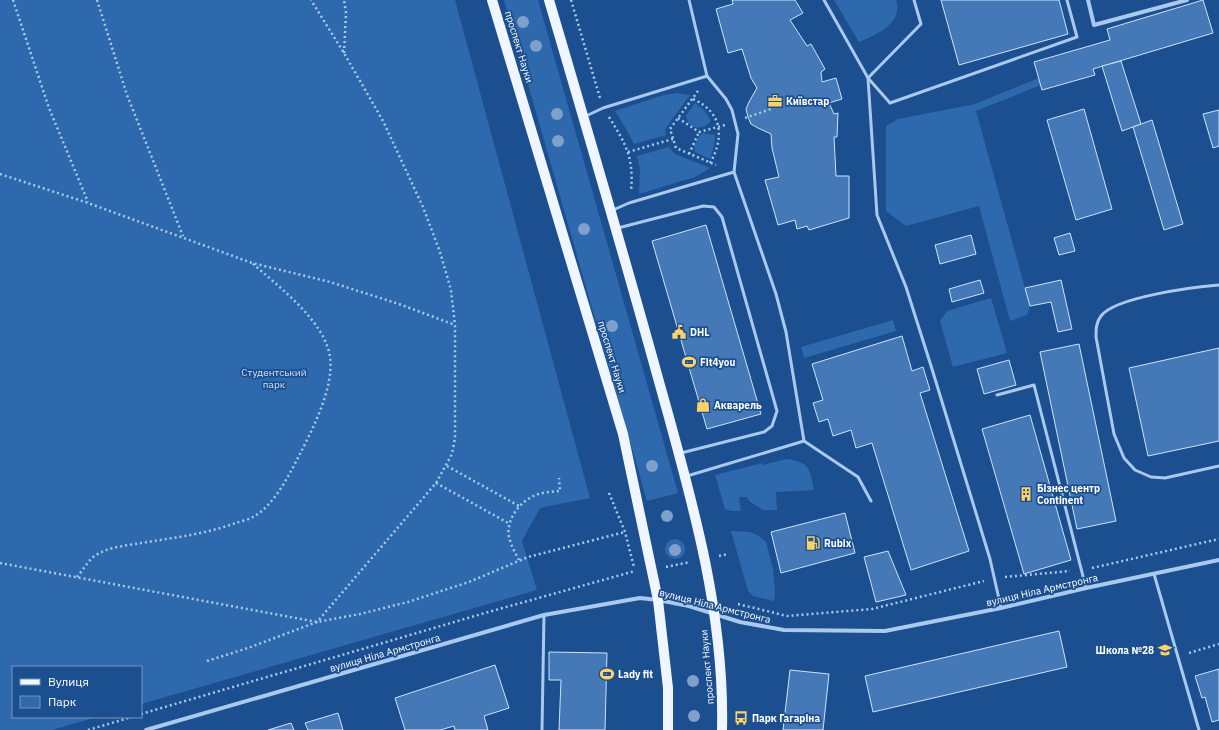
<svg xmlns="http://www.w3.org/2000/svg" width="1219" height="730" viewBox="0 0 1219 730" font-family="'IBM Plex Sans',sans-serif">
  <style>
    .green { fill: #2e69ad }
    .building { fill: #4478b7; stroke: #cfe3fa }
    .lines { fill: none; stroke-linecap: round; stroke-linejoin: round }
    .path { stroke: #a9c9ee; stroke-width: 2.5; stroke-dasharray: 2 3; stroke-linecap: butt }
    .service { stroke: #a9c9ee; stroke-width: 3 }
    .minor { stroke: #a9c9ee; stroke-width: 4 }
    .primary { stroke: #f0f6ff; stroke-width: 10 }
    .tree { fill: #7ea0ca }
    .labels { text-anchor: middle; dominant-baseline: central; stroke-width: 3.5; stroke-linejoin: round; paint-order: stroke }
    .street-label { font-size: 10px; fill: #fff; stroke: #1b4f8f }
    .poi-label { font-size: 10px; font-weight: bold; fill: #fff; stroke: #1b4f8f; text-anchor: start }
    .park-label { font-size: 10px; fill: #cfe3fa; stroke: #1b4f8f }
  </style>
  <rect width="100%" height="100%" fill="#1b4f8f"/>
  <g class="green">
    <path d="M0,0H455L590,498L540,508L522,541L537,590L141,704V667H13V717H97L52,730H0Z"/>
    <path d="M504,0H538L678,493L647,501Z"/>
    <path d="M834,0H896C904,23 876,35 859,42Z"/>
    <path d="M1039,78L1041,85L976,111L1030,306L1027,315L1010,321L979,206L906,226L886,211V126L898,119L975,104Z"/>
    <path d="M676,93L690,95L668,125L665,130L666,135L634,144L626,129L615,111L664,95Z"/>
    <path d="M695,103L705,111L711,121C703,131 689,130 686,116Z"/>
    <path d="M703,133L715,135L714,146L710,159L695,152C693,145 697,137 703,133Z"/>
    <path d="M669,147L672,151L675,154L710,168L695,177L639,194L640,169L637,156Z"/>
    <path d="M991,298L1007,353L953,367L940,321L947,311Z"/>
    <path d="M893,320L896,331L804,358L801,347Z"/>
    <path d="M786,459C810,462 810,469 814,490L776,492L777,510H763L749,501L747,497H739L741,511H731L725,509L715,475L762,463L763,465Z"/>
    <path d="M731,531L750,532L759,536L766,542L773,569L775,592L774,601L753,596L748,591Z"/>
    <circle cx="675" cy="549" r="10"/>
  </g>
  <g class="building">
    <path d="M732,0H795L803,13L790,20L807,46L811,44L825,69L821,72L822,82L836,78L842,99L829,103L834,114L838,113L837,137H834L836,176H849V218L809,230L807,226L797,229L795,220L778,225L765,180L779,177L772,148L771,134L758,128L751,124L748,117L746,109L749,102L757,88L751,78L742,49L728,53L716,9L733,4Z"/>
    <path d="M941,0H1059L1068,34L959,65Z"/>
    <path d="M1203,0L1213,33L1093,69L1095,75L1042,90L1034,62L1110,40L1107,29Z"/>
    <path d="M1121,61L1141,124L1122,131L1102,66Z"/>
    <path d="M1084,109L1112,209L1076,220L1047,120Z"/>
    <path d="M1219,110V146L1213,148L1203,114Z"/>
    <path d="M1152,120L1183,224L1164,230L1133,127Z"/>
    <path d="M706,225L761,414L707,429L652,241Z"/>
    <path d="M1070,233L1075,251L1059,255L1054,238Z"/>
    <path d="M971,235L976,254L940,264L935,245Z"/>
    <path d="M980,280L984,293L952,302L949,289Z"/>
    <path d="M1061,280L1072,329L1058,332L1051,302L1030,306L1025,288Z"/>
    <path d="M902,336L912,371L923,367L930,390L920,393L969,551L911,570L872,443L856,448L851,430L833,436L828,419L819,422L813,403L823,400L812,364Z"/>
    <path d="M1079,344L1116,521L1077,529L1040,352Z"/>
    <path d="M1219,348V441L1148,456L1129,368Z"/>
    <path d="M1009,360L1016,385L984,394L977,369Z"/>
    <path d="M1030,415L1071,560L1024,574L982,429Z"/>
    <path d="M845,513L855,553L781,573L771,532Z"/>
    <path d="M888,551L906,595L876,602L864,557Z"/>
    <path d="M1059,631L1067,667L873,712L865,676Z"/>
    <path d="M549,652L607,653L605,730H559L561,680H549Z"/>
    <path d="M495,665L509,708L484,716L488,730H455L454,726L440,730H405L395,698Z"/>
    <path d="M1219,669V720L1212,722L1205,697L1202,698L1195,676Z"/>
    <path d="M790,670L829,674L823,730H783Z"/>
    <path d="M338,713L343,730H308L305,723Z"/>
    <path d="M291,723L294,730H268Z"/>
  </g>
  <g class="lines">
    <g class="path">
      <path d="M13,0L49,108L88,202"/>
      <path d="M97,0L127,95L183,236"/>
      <path d="M571,0L600,98"/>
      <path d="M344,53L346,13L344,0"/>
      <path d="M698,91L670,129L676,148L716,165"/>
      <path d="M693,99C722,112 725,137 710,163"/>
      <path d="M609,117C626,144 634,158 631,191"/>
      <path d="M678,118L699,132L725,125"/>
      <path d="M745,118L771,109"/>
      <path d="M628,152L673,139"/>
      <path d="M689,154L699,132"/>
      <path d="M0,174L88,203L252,263L330,282L399,304L455,325"/>
      <path d="M447,466L519,506"/>
      <path d="M436,483L510,524"/>
      <path d="M609,493L625,532L634,567"/>
      <path d="M719,556L728,554"/>
      <path d="M519,560C515,553 511,545 509,537C506,522 517,505 530,498C539,492 550,492 560,491L559,478"/>
      <path d="M0,563L317,622L360,614L408,602L469,582L528,557L625,532"/>
      <path d="M666,567L690,562"/>
      <path d="M1092,568L1219,539"/>
      <path d="M77,577C82,571 87,563 92,558C105,547 125,546 141,543C173,538 205,534 236,523C241,521 248,520 253,517C275,505 290,473 301,452C314,426 334,387 330,357C325,321 278,286 252,263"/>
      <path d="M1005,577L1070,571"/>
      <path d="M738,604L787,616L872,609L984,581"/>
      <path d="M1189,653L1219,644"/>
      <path d="M207,661L248,648L317,622L436,483L452,454L455,438V325L451,290L440,252L423,207L383,121L344,53L311,0"/>
      <path d="M141,714L485,613L635,571"/>
      <path d="M88,730L132,717"/>
    </g>
    <g class="service">
      <path d="M689,0L707,76L726,99L732,110L738,134L734,172L776,294L786,332L804,441L858,477L871,501"/>
      <path d="M824,0L868,78L877,215L906,287L932,369L990,559L1001,608"/>
      <path d="M914,0L921,24L868,78L890,103L1077,37L1067,0"/>
      <path d="M586,116L603,108L707,76"/>
      <path d="M613,210L629,203L734,172"/>
      <path d="M618,228L703,206L714,207L722,217L777,411L772,426L764,432L681,453"/>
      <path d="M1219,285C1194,287 1115,297 1101,316C1096,322 1096,330 1096,337L1114,434L1124,458L1135,470L1151,477L1165,478L1219,466"/>
      <path d="M997,395L1034,385L1086,588"/>
      <path d="M687,476L804,441"/>
      <path d="M1154,574L1199,730"/>
      <path d="M542,730L544,615"/>
    </g>
    <g class="minor">
      <path d="M1088,0L1094,25L1187,0"/>
      <path d="M146,730L544,615L640,598L658,600L689,606L740,622L784,630L885,631L1001,608L1086,588L1219,560"/>
    </g>
    <g class="primary">
      <path d="M492,0L623,434L658,600L668,688V730"/>
      <path d="M549,0C586,126 623,251 658,378C690,493 725,610 722,730"/>
    </g>
  </g>
  <g class="tree">
    <circle cx="523" cy="22" r="6"/>
    <circle cx="536" cy="46" r="6"/>
    <circle cx="557" cy="114" r="6"/>
    <circle cx="558" cy="141" r="6"/>
    <circle cx="584" cy="229" r="6"/>
    <circle cx="612" cy="326" r="6"/>
    <circle cx="652" cy="466" r="6"/>
    <circle cx="667" cy="516" r="6"/>
    <circle cx="675" cy="550" r="6"/>
    <circle cx="693" cy="681" r="6"/>
    <circle cx="694" cy="716" r="6"/>
  </g>
  <defs>
    <symbol id="office-bare" viewBox="-9 -9 18 18"><path d="M-6-3h4V-5.5h4V-3h4V5H-6ZM-1-4.5V-3h2v-1.5ZM-6 0V1H6V0Z" fill="#ffd166" stroke="#1b4f8f" stroke-width="2.5" paint-order="stroke"/></symbol>
    <symbol id="civic-bare" viewBox="-9 -9 18 18"><path d="M-.6-6.5H3V-4.5H.6V-3L4-1V1h2V6H-6V1h2V-1L-.6-3ZM-1.2 2.5V6h2.4V2.5Z" fill="#ffd166" stroke="#1b4f8f" stroke-width="2.5" paint-order="stroke"/></symbol>
    <symbol id="stadium-bare" viewBox="-9 -9 18 18"><path d="M0-5a6.5 5 0 1 0 0 10a6.5 5 0 1 0 0-10ZM-3.5-1.8h7v3.6h-7Z" fill="#ffd166" stroke="#1b4f8f" stroke-width="2.5" paint-order="stroke"/></symbol>
    <symbol id="shop-bare" viewBox="-9 -9 18 18"><path d="M-5-2.5h2.3a2.7 3.5 0 0 1 5.4 0H5L5.5 6h-11ZM-1.5-2.5h3a1.5 2.3 0 0 0-3 0Z" fill="#ffd166" stroke="#1b4f8f" stroke-width="2.5" paint-order="stroke"/></symbol>
    <symbol id="building-bare" viewBox="-9 -9 18 18"><path d="M-4-6H4V6H1V3H-1V6H-4ZM-2.5-4.3h1.7v1.8h-1.7ZM.8-4.3h1.7v1.8H.8ZM-2.5-1h1.7V.8h-1.7ZM.8-1h1.7V.8H.8Z" fill="#ffd166" stroke="#1b4f8f" stroke-width="2.5" paint-order="stroke"/></symbol>
    <symbol id="fuel-bare" viewBox="-9 -9 18 18"><path d="M-5.5-6h7V0h2V4h1.3V-2.5L3-4.5l.8-.8L6-3V5H2.5V1h-1V6h-7ZM-4.2-4.7v3.2H.2V-4.7Z" fill="#ffd166" stroke="#1b4f8f" stroke-width="2.5" paint-order="stroke"/></symbol>
    <symbol id="school-bare" viewBox="-9 -9 18 18"><path d="M0-5L7-2L0 1L-7-2ZM-4 1L0 2.5L4 1V4Q0 6-4 4Z" fill="#ffd166" stroke="#1b4f8f" stroke-width="2.5" paint-order="stroke"/></symbol>
    <symbol id="bus-bare" viewBox="-9 -9 18 18"><path d="M-5-6H5V4H4V6H2V4H-2V6H-4V4H-5ZM-3.5-4V0h7V-4ZM-3.5 1.2v1.5H-2V1.2ZM2 1.2v1.5H3.5V1.2Z" fill="#ffd166" stroke="#1b4f8f" stroke-width="2.5" paint-order="stroke"/></symbol>
  </defs>
  <g fill-rule="evenodd">
    <use href="#office-bare" x="765" y="91" width="20" height="20"/>
    <use href="#civic-bare" x="669" y="322" width="20" height="20"/>
    <use href="#stadium-bare" x="679" y="352" width="20" height="20"/>
    <use href="#shop-bare" x="693" y="395" width="20" height="20"/>
    <use href="#building-bare" x="1016" y="484" width="20" height="20"/>
    <use href="#fuel-bare" x="803" y="533" width="20" height="20"/>
    <use href="#school-bare" x="1155" y="640" width="20" height="20"/>
    <use href="#stadium-bare" x="597" y="664" width="20" height="20"/>
    <use href="#bus-bare" x="731" y="708" width="20" height="20"/>
  </g>
  <g class="labels">
    <g class="street-label">
      <text transform="translate(519 47) rotate(73)">проспект Науки</text>
      <text transform="translate(612 357) rotate(73)">проспект Науки</text>
      <text transform="translate(1042 590) rotate(-13)">вулиця Ніла Армстронга</text>
      <text transform="translate(715 606) rotate(14)">вулиця Ніла Армстронга</text>
      <text transform="translate(385 653) rotate(-16)">вулиця Ніла Армстронга</text>
      <text transform="translate(707 667) rotate(-95)">проспект Науки</text>
    </g>
    <g class="poi-label">
      <text x="786" y="101">Київстар</text>
      <text x="690" y="332">DHL</text>
      <text x="700" y="362">Fit4you</text>
      <text x="714" y="405">Акварель</text>
      <text x="1037" y="488">Бізнес центр<tspan x="1037" dy="12">Continent</tspan></text>
      <text x="824" y="543">Rubix</text>
      <text x="1154" y="650" text-anchor="end">Школа №28</text>
      <text x="618" y="674">Lady fit</text>
      <text x="752" y="718">Парк Гагаріна</text>
    </g>
    <g class="park-label">
      <text x="274" y="372">Студентський<tspan x="274" dy="12">парк</tspan></text>
    </g>
  </g>
  <rect x="12" y="666" width="130" height="52" fill="#1b4f8f" stroke="#7695bc"/>
  <rect x="20" y="679" width="20" height="6" fill="#f0f6ff" stroke="#7695bc"/>
  <text x="48" y="686" font-size="12" fill="#ffffff">Вулиця</text>
  <rect x="20" y="696" width="20" height="12" fill="#2e69ad" stroke="#7695bc"/>
  <text x="48" y="706" font-size="12" fill="#ffffff">Парк</text>
</svg>
